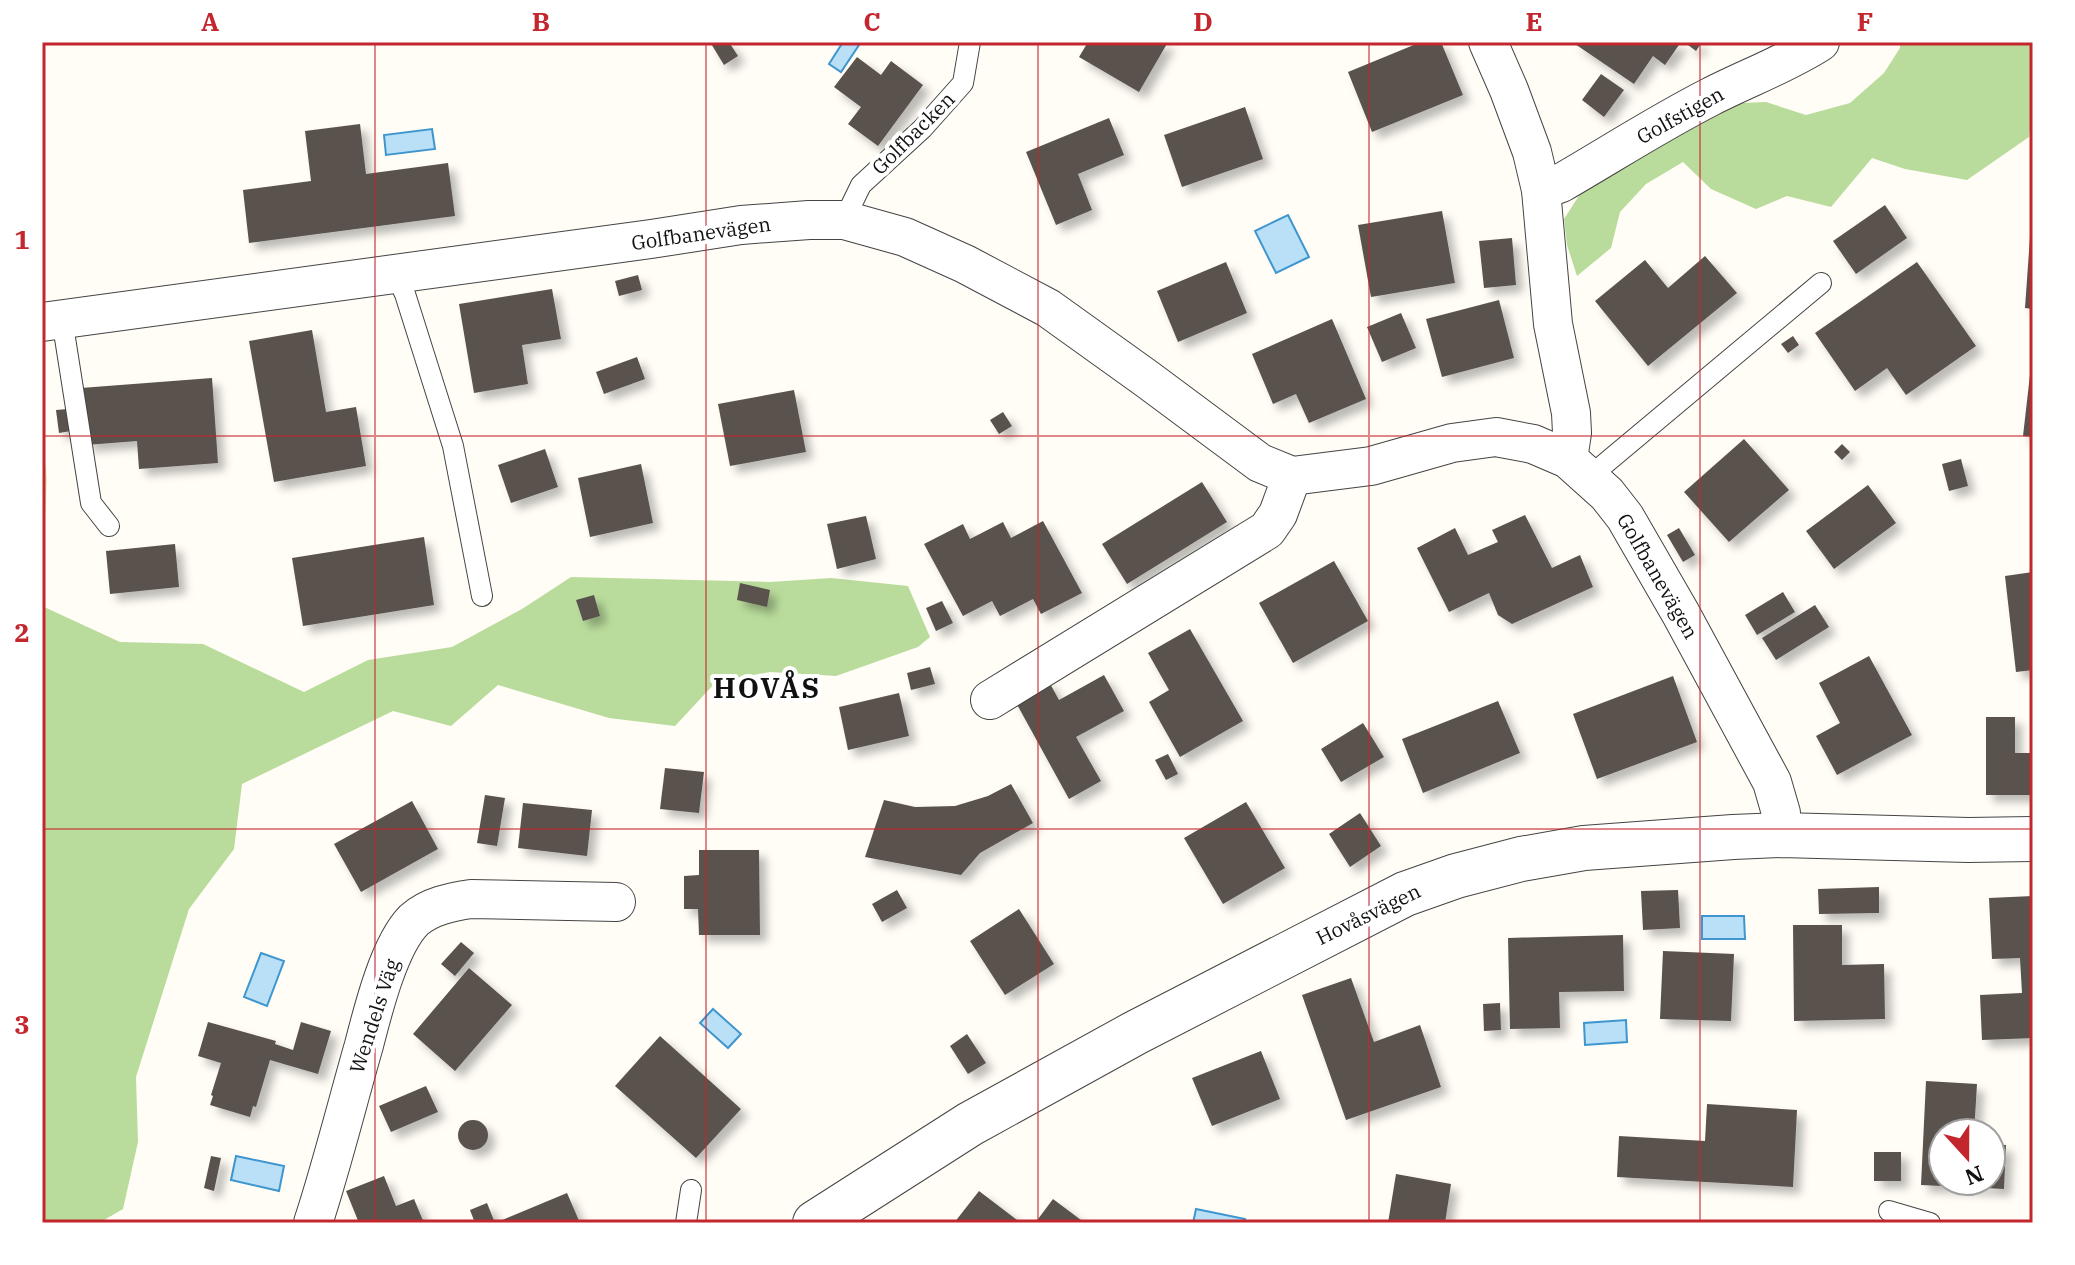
<svg xmlns="http://www.w3.org/2000/svg" width="2075" height="1265" viewBox="0 0 2075 1265" font-family="'IBM Plex Serif',serif">
  <style>
    .green { fill: #d5ebbd }
    .forest { fill: #b9dc9c }
    .water { fill: #b9e0f7; stroke: #3f96cf; stroke-width: 2 }
    .building { fill: #5a524d; filter: url(#shadow) }
    .lines { fill: none; stroke-linecap: round; stroke-linejoin: round }
    .service-casing { stroke: #444; stroke-width: 22 }
    .minor-casing { stroke: #444; stroke-width: 40 }
    .tertiary-casing { stroke: #444; stroke-width: 46 }
    .service { stroke: #fff; stroke-width: 20 }
    .minor { stroke: #fff; stroke-width: 38 }
    .tertiary { stroke: #fff; stroke-width: 44 }
    .grid { fill: none; stroke: #c4262e; stroke-width: 2; stroke-opacity: 0.55 }
    .labels { text-anchor: middle; dominant-baseline: central; stroke-width: 8; stroke-linejoin: round; paint-order: stroke }
    .street-label { font-size: 20px; fill: #111; stroke: #fff }
    .district-label { font-size: 28px; font-weight: bold; letter-spacing: 2px; fill: #111; stroke: #fff }
    .neatline { fill: none; stroke: #c4262e; stroke-width: 3 }
    .grid-label { font-size: 26px; text-anchor: middle; font-weight: bold; fill: #c4262e }
  </style>
  <defs>
    <filter id="shadow"><feDropShadow dx="7" dy="7" stdDeviation="4" flood-color="#0004"/></filter>
  </defs>
  <rect width="100%" height="100%" fill="#fffdf5"/>
  <path class="green" d="M42,435L47,479L42,575Z"/>
  <g class="forest">
    <path d="M1900,42H2033V106L2029,137L1967,180L1905,169L1872,158L1831,207L1787,196L1756,209L1711,189L1683,162L1646,184L1620,212L1611,248L1577,276L1567,245L1564,219L1580,194L1718,104L1766,102L1806,115L1850,103L1884,73L1900,48Z"/>
    <path d="M571,577L770,582L831,578L908,586L930,637L918,647L836,676L770,672L716,682L675,726L609,718L498,685L451,726L393,711L242,784L234,849L189,909L136,1077L138,1142L123,1209L99,1223H42V606L120,642L203,644L304,692L368,660L452,647L522,609Z"/>
  </g>
  <g class="water">
    <path d="M843,42H861L841,72L829,64Z"/>
    <path d="M432,129L435,149L386,155L384,135Z"/>
    <path d="M1288,215L1309,257L1276,273L1255,231Z"/>
    <path d="M1702,916H1744L1745,939H1702Z"/>
    <path d="M261,953L284,961L267,1006L244,997Z"/>
    <path d="M713,1009L741,1034L728,1048L700,1023Z"/>
    <path d="M1626,1020L1627,1042L1585,1045L1584,1023Z"/>
    <path d="M236,1156L284,1166L279,1191L231,1180Z"/>
    <path d="M1196,1209L1245,1219L1244,1223H1193Z"/>
  </g>
  <g class="building">
    <path d="M710,42H729L738,56L724,65Z"/>
    <path d="M1088,42H1168L1139,92L1079,57Z"/>
    <path d="M1421,42H1441L1463,95L1372,132L1348,72Z"/>
    <path d="M1572,42H1681L1665,65L1653,56L1634,84Z"/>
    <path d="M1684,42H1702L1696,51Z"/>
    <path d="M857,57L881,75L891,61L923,85L878,146L848,124L861,107L834,87Z"/>
    <path d="M1601,74L1624,90L1604,117L1582,100Z"/>
    <path d="M1245,107L1263,159L1182,187L1164,135Z"/>
    <path d="M1109,118L1124,155L1078,174L1092,210L1056,225L1026,152Z"/>
    <path d="M360,124L366,174L448,163L455,216L249,243L243,190L311,181L305,131Z"/>
    <path d="M1885,205L1907,238L1856,274L1833,241Z"/>
    <path d="M1442,211L1455,283L1371,297L1358,225Z"/>
    <path d="M2031,223L2033,224V309L2025,308Z"/>
    <path d="M1512,238L1516,285L1484,288L1479,241Z"/>
    <path d="M1705,256L1737,293L1648,366L1595,301L1645,260L1668,288Z"/>
    <path d="M1226,262L1247,313L1178,342L1157,291Z"/>
    <path d="M1917,262L1976,346L1906,395L1887,368L1855,391L1815,333Z"/>
    <path d="M638,275L642,290L619,296L615,281Z"/>
    <path d="M552,289L561,339L522,345L528,384L474,393L459,304Z"/>
    <path d="M1499,300L1514,358L1442,377L1426,319Z"/>
    <path d="M1401,313L1416,348L1382,362L1367,327Z"/>
    <path d="M1332,319L1366,399L1309,423L1296,394L1273,404L1252,354Z"/>
    <path d="M312,330L326,412L356,407L366,466L274,482L249,341Z"/>
    <path d="M1793,336L1799,345L1788,353L1781,344Z"/>
    <path d="M637,357L645,379L604,394L596,372Z"/>
    <path d="M2031,366H2033V437L2023,436Z"/>
    <path d="M212,378L218,463L139,469L137,441L86,445L81,388Z"/>
    <path d="M794,390L806,452L730,466L718,404Z"/>
    <path d="M68,409L71,431L59,433L56,410Z"/>
    <path d="M1003,412L1012,426L999,434L990,420Z"/>
    <path d="M1744,439L1789,490L1729,542L1684,492Z"/>
    <path d="M1842,444L1850,452L1842,460L1834,452Z"/>
    <path d="M545,449L558,487L511,503L498,465Z"/>
    <path d="M1961,459L1968,486L1949,491L1942,464Z"/>
    <path d="M641,464L653,523L590,537L578,478Z"/>
    <path d="M1202,482L1227,522L1127,584L1102,544Z"/>
    <path d="M1868,485L1896,523L1834,569L1806,531Z"/>
    <path d="M1525,515L1552,568L1580,555L1593,587L1512,624L1498,615L1489,593L1449,612L1417,548L1455,528L1468,555L1498,542L1492,530Z"/>
    <path d="M866,516L876,559L837,569L827,524Z"/>
    <path d="M1043,521L1082,593L1041,614L1033,599L1000,616L992,601L963,616L924,544L963,524L970,539L1003,522L1011,538Z"/>
    <path d="M1679,528L1695,555L1683,562L1667,535Z"/>
    <path d="M424,537L434,605L303,626L292,558Z"/>
    <path d="M175,544L179,587L110,594L106,551Z"/>
    <path d="M1334,561L1368,621L1293,663L1259,603Z"/>
    <path d="M2033,572V670L2016,672L2005,576Z"/>
    <path d="M740,583L770,590L767,607L737,600Z"/>
    <path d="M1783,592L1795,612L1757,635L1745,615Z"/>
    <path d="M594,595L600,616L583,621L576,600Z"/>
    <path d="M942,601L953,623L936,631L926,608Z"/>
    <path d="M1815,605L1829,627L1776,660L1762,638Z"/>
    <path d="M1190,629L1243,721L1180,757L1149,702L1169,690L1148,653Z"/>
    <path d="M1869,656L1912,735L1837,775L1816,736L1840,723L1819,683Z"/>
    <path d="M930,667L935,684L911,690L907,673Z"/>
    <path d="M1104,675L1124,711L1076,737L1101,781L1069,799L1014,699L1048,680L1059,700Z"/>
    <path d="M1673,676L1697,742L1597,779L1573,714Z"/>
    <path d="M899,693L909,736L848,750L839,707Z"/>
    <path d="M1498,701L1520,753L1423,793L1402,739Z"/>
    <path d="M1986,717H2015V753H2033V795H1986Z"/>
    <path d="M1363,723L1384,757L1341,782L1321,749Z"/>
    <path d="M1168,754L1178,774L1166,780L1155,760Z"/>
    <path d="M665,768L704,772L699,813L660,809Z"/>
    <path d="M1011,784L1033,823L980,853L961,875L865,857L884,800L915,807L955,806L988,796Z"/>
    <path d="M485,795L505,798L497,846L477,843Z"/>
    <path d="M412,801L438,849L361,892L334,844Z"/>
    <path d="M1246,802L1285,868L1223,904L1184,838Z"/>
    <path d="M523,803L592,810L587,856L518,848Z"/>
    <path d="M1360,813L1381,846L1350,867L1329,834Z"/>
    <path d="M699,850H759L760,935H699L698,909H684V876L699,875Z"/>
    <path d="M1879,887V913L1819,914L1818,889Z"/>
    <path d="M897,890L907,908L882,922L872,904Z"/>
    <path d="M1678,890L1680,928L1643,930L1641,891Z"/>
    <path d="M2033,896V1038L1982,1040L1980,995L2022,993L2020,958L1992,959L1989,898Z"/>
    <path d="M1019,909L1054,964L1005,995L970,941Z"/>
    <path d="M1793,925H1842V965L1884,964L1885,1019L1794,1021Z"/>
    <path d="M1623,935L1624,991L1559,992L1560,1028L1510,1029L1508,938Z"/>
    <path d="M461,942L474,953L455,976L441,964Z"/>
    <path d="M1663,951L1734,954L1731,1021L1660,1019Z"/>
    <path d="M469,968L512,1005L455,1071L413,1034Z"/>
    <path d="M1351,978L1374,1042L1420,1025L1441,1087L1346,1120L1302,995Z"/>
    <path d="M1500,1003L1501,1030L1484,1031L1483,1004Z"/>
    <path d="M208,1022L276,1041L275,1044L293,1050L301,1022L331,1031L318,1074L270,1060L256,1107L253,1106L250,1117L210,1105L213,1096L211,1095L221,1063L198,1056Z"/>
    <path d="M967,1034L986,1063L968,1074L950,1046Z"/>
    <path d="M660,1036L741,1109L696,1158L615,1086Z"/>
    <path d="M1261,1051L1280,1099L1212,1126L1192,1078Z"/>
    <path d="M1926,1081L1977,1084L1974,1133H1943V1181H1991V1144L2006,1145L2004,1189L1921,1185Z"/>
    <path d="M426,1086L438,1112L391,1132L379,1106Z"/>
    <path d="M1707,1104L1797,1110L1793,1187L1617,1177L1619,1136L1705,1141Z"/>
    <circle cx="473" cy="1135" r="15"/>
    <rect x="1874" y="1152" width="27" height="29"/>
    <path d="M211,1156L221,1158L214,1191L204,1188Z"/>
    <path d="M1396,1174L1451,1184L1445,1223H1388Z"/>
    <path d="M384,1176L396,1206L414,1199L424,1223H359L346,1191Z"/>
    <path d="M979,1191L1021,1223H954Z"/>
    <path d="M567,1193L580,1223H495Z"/>
    <path d="M1053,1199L1085,1223H1035Z"/>
    <path d="M487,1203L495,1223H475L470,1210Z"/>
  </g>
  <g class="lines">
    <defs>
      <g id="service">
        <path d="M844,220L861,185L922,129L963,83L970,42"/>
        <path d="M395,273L405,294L453,446L482,596"/>
        <path d="M62,319L91,503L109,526"/>
        <path d="M1589,477L1821,283"/>
        <path d="M1889,1211L1930,1223"/>
        <path d="M686,1223L691,1190"/>
      </g>
      <g id="minor">
        <path d="M1488,42L1509,90L1532,152L1541,190L1553,324L1571,413L1572,433L1568,459"/>
        <path d="M1541,190L1561,183C1611,154 1659,123 1710,97C1747,78 1786,64 1820,42"/>
        <path d="M42,322L651,239L741,225L809,220H844L905,237L965,264L1048,308L1147,379L1260,463L1292,476L1371,466L1452,443L1496,437L1533,444L1568,459L1607,494L1625,517L1681,614L1772,782L1781,813V835"/>
        <path d="M990,700L1267,530L1278,514L1292,476"/>
        <path d="M313,1223C332,1165 347,1104 364,1045C373,1010 389,945 414,920C430,906 451,902 471,899L616,902"/>
      </g>
      <path id="tertiary" d="M815,1223L970,1124L1135,1033L1405,894L1456,876L1521,859L1584,848L1733,837L1781,835L1968,840L2033,839"/>
    </defs>
    <use href="#service" class="service-casing"/>
    <use href="#minor" class="minor-casing"/>
    <use href="#tertiary" class="tertiary-casing"/>
    <use href="#service" class="service"/>
    <use href="#minor" class="minor"/>
    <use href="#tertiary" class="tertiary"/>
  </g>
  <path class="grid" d="M375,42V1223M706,42V1223M1038,42V1223M1369,42V1223M1700,42V1223M42,436H2033M42,829H2033"/>
  <g class="labels">
    <g class="street-label">
      <text transform="translate(1680 115) rotate(-29)">Golfstigen</text>
      <text transform="translate(913 133) rotate(-45)">Golfbacken</text>
      <text transform="translate(701 233) rotate(-8)">Golfbanevägen</text>
      <text transform="translate(1658 576) rotate(60)">Golfbanevägen</text>
      <text transform="translate(1368 914) rotate(-26)">Hovåsvägen</text>
      <text transform="translate(374 1016) rotate(-72)">Wendels Väg</text>
    </g>
    <g class="district-label">
      <text x="767" y="687">HOVÅS</text>
    </g>
  </g>
  <rect width="2075" height="1265" fill="none" stroke="#ffffff" stroke-width="88"/>
  <g transform="translate(1967 1157) rotate(159)"><circle r="38" fill="#ffffff" stroke="#a0a0a0" stroke-width="2"/>
  <path d="M0-6L14 30L0 20L-14 30Z" fill="#c4262e"/>
  <text y="-12" font-size="22" font-weight="bold" text-anchor="middle" fill="#111111">N</text>
  </g>
  <rect x="44" y="44" width="1987" height="1177" class="neatline"/>
  <g class="grid-label">
    <text x="210" y="31">A</text>
    <text x="541" y="31">B</text>
    <text x="872" y="31">C</text>
    <text x="1203" y="31">D</text>
    <text x="1534" y="31">E</text>
    <text x="1865" y="31">F</text>
    <text x="22" y="249">1</text>
    <text x="22" y="642">2</text>
    <text x="22" y="1034">3</text>
  </g>
</svg>
